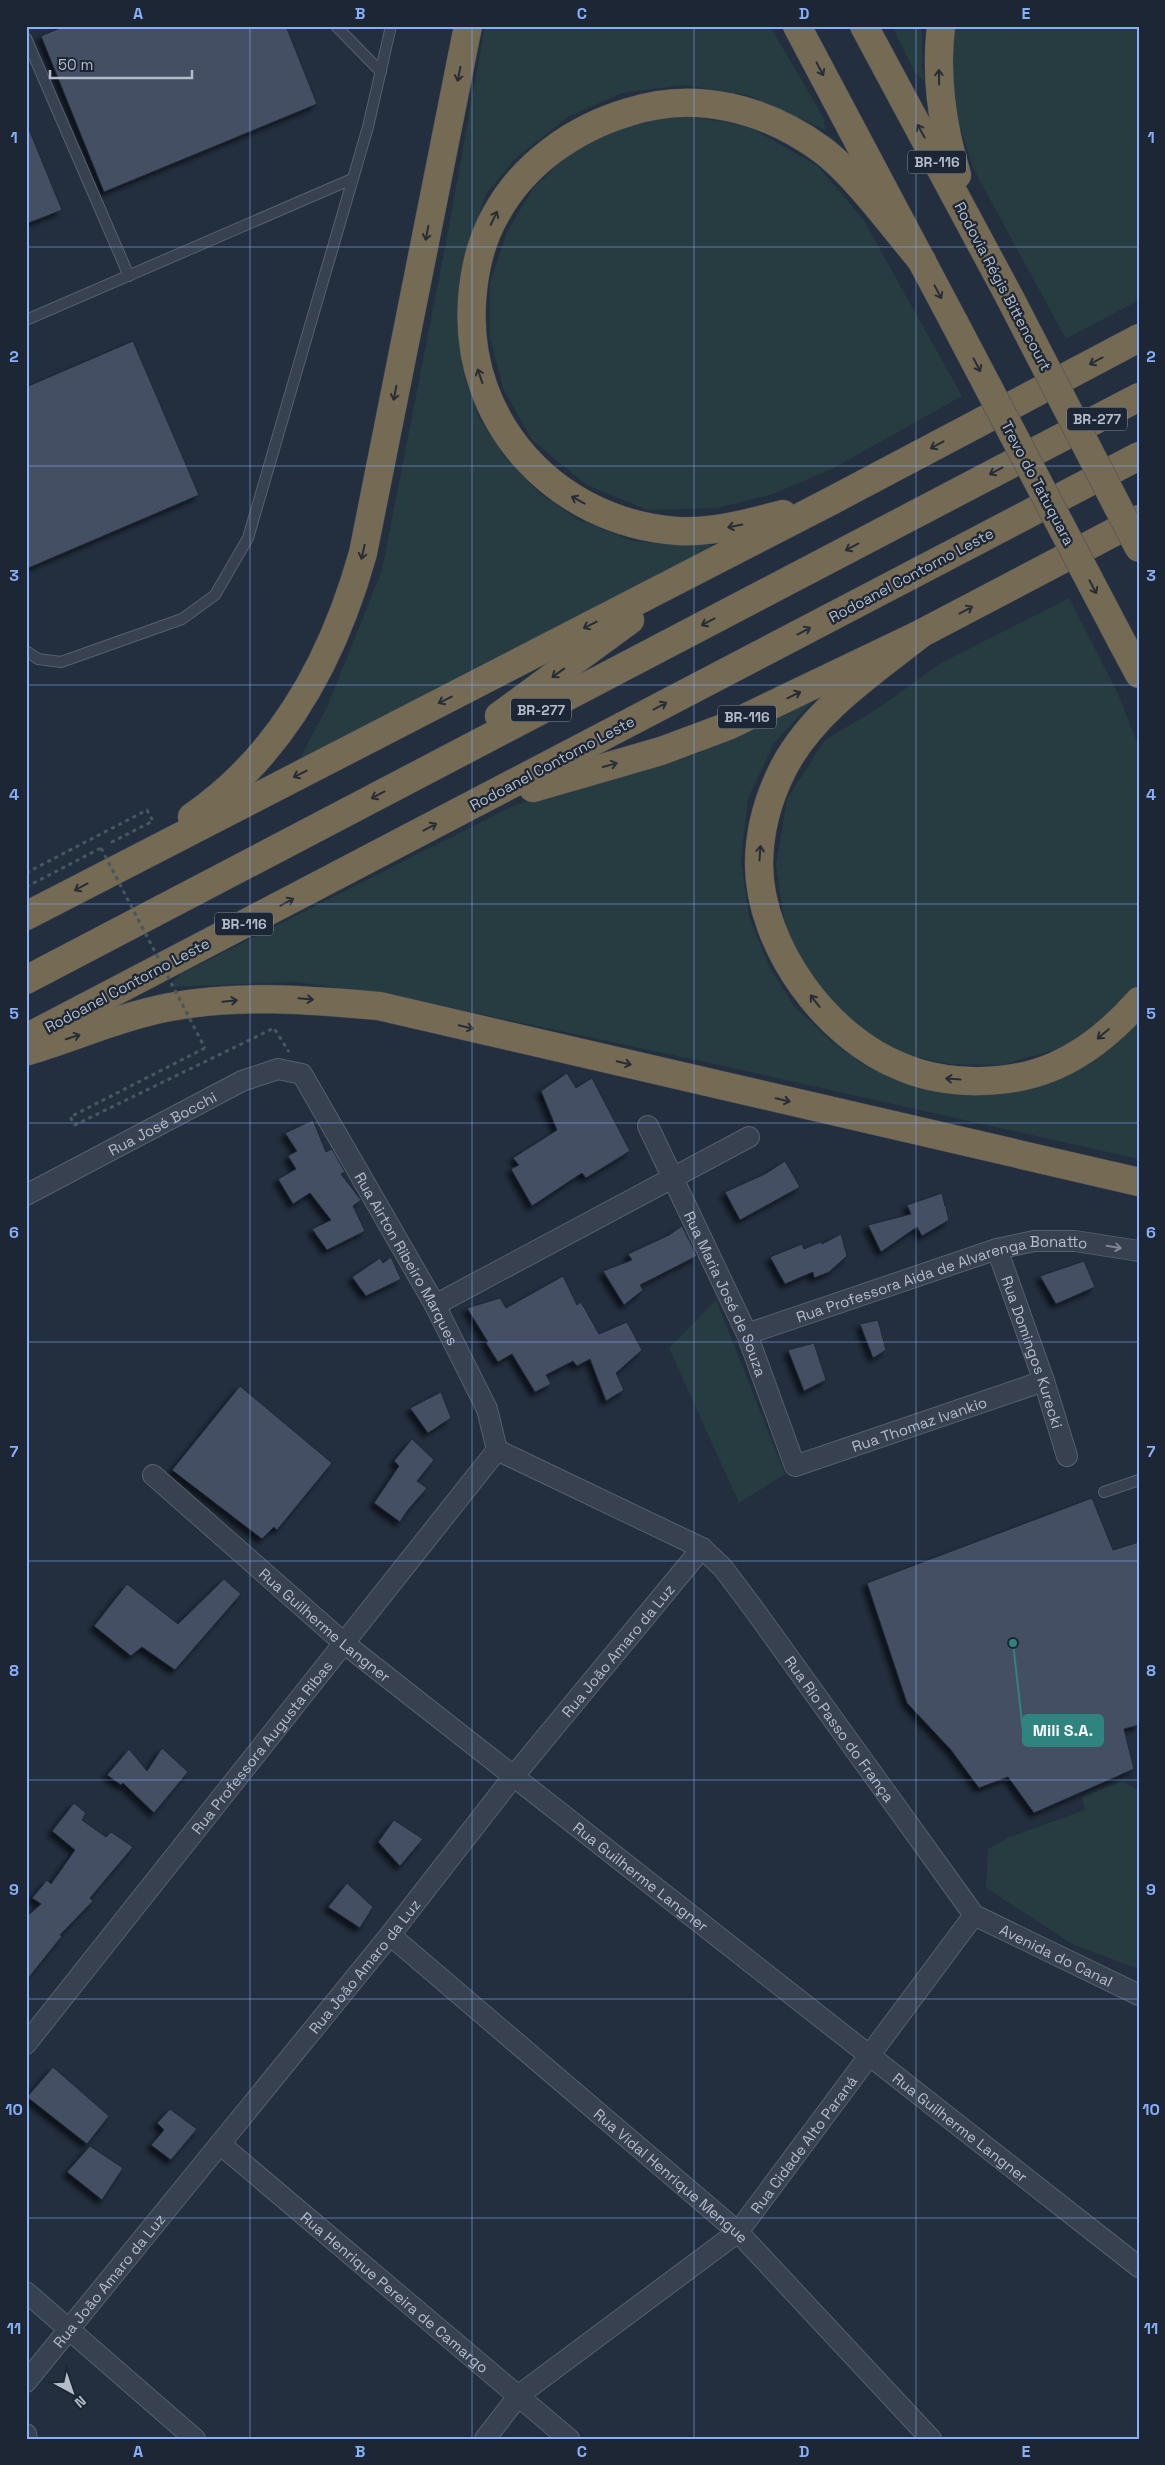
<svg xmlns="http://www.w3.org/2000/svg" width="1165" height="2465" viewBox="0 0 1165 2465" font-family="'Space Grotesk',sans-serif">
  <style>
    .green { fill: #263c40 }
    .building { fill: #445064; stroke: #1f2836; filter: url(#shadow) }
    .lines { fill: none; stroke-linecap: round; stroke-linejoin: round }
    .lane-casing { stroke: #565f6d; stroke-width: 12 }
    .street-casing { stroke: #565f6d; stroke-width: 22 }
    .highway-casing { stroke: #434c5a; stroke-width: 29 }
    .path { stroke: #44595d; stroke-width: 3; stroke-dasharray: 4 4; stroke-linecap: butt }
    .lane { stroke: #38414f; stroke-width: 10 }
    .street { stroke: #38414f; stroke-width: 20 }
    .highway { stroke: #756a54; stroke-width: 28 }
    .highway-bridge-casing { stroke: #434c5a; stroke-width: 29; stroke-linecap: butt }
    .path-bridge { stroke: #44595d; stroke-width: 3; stroke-dasharray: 4 4; stroke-linecap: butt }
    .highway-bridge { stroke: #756a54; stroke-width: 28 }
    .oneway { stroke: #262d37 }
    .oneway2 { stroke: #7c8593 }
    .grid { fill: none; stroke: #87b0fb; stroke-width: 1; stroke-opacity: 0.55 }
    .labels { text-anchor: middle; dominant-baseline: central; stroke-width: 4.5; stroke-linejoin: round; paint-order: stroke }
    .shield { fill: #1d2634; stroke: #878f9d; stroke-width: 1 }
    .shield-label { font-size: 14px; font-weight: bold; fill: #b4bcca }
    .street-label { font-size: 15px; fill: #b4bcca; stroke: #1d2634 }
    .leader { fill: none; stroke: #308480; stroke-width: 2 }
    .callout-dot { fill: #308480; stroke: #1d2634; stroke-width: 2 }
    .callout { fill: #308480; stroke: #308480; stroke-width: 2 }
    .callout-label { font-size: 16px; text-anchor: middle; font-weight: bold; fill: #fff }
    .neatline { fill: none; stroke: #87b0fb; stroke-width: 2 }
    .grid-label { font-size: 16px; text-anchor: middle; font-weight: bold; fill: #87b0fb }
  </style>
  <defs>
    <filter id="shadow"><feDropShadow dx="-4.5" dy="4.5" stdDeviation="2.5" flood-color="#0009"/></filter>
  </defs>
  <rect width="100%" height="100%" fill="#232f3f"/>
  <g class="green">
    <path d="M485,26H770L824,119L825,130L748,95L683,85L622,93L568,117L516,158L486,194L464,263L458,323L464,376L480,420L505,457L538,492L577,519L633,541L674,545L705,543L714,548L299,760L327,707L382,570L448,232Z"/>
    <path d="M892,26H922V69L925,81L915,73Z"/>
    <path d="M954,26H1139V300L1066,339L973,168L952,101Z"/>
    <path d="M668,113L748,126L818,166L863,219L962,396L834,468L773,494L717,508L648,510L585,484L532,440L503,388L490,337V283L507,232L534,187L585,140Z"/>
    <path d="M1069,598L1118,694L1139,747V980L1135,990L1068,1046L1001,1065L949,1064L897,1053L851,1024L815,986L786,934L776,865L787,799L825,740L877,709L941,663Z"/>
    <path d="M821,692L774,743L748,798L741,860L749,916L769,966L794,1006L832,1042L865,1066L909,1084L1009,1090L1139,1015V1159L710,1063L387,994L295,982L167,987L181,974L507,809C562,785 622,779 679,760C729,743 775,716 821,692Z"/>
    <path d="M716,1300L785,1474L739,1503L669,1348Z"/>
    <path d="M1122,1781L1139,1790V1969L1074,1945L986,1888L988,1849L1010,1837L1085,1810L1082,1797Z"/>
  </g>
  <g class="building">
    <path d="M65,26H286L317,104L104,192L41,36Z"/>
    <path d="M26,122L62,210L26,224Z"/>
    <path d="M133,341L199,495L26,569V387Z"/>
    <path d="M567,1073L576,1088L592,1078L630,1151L586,1178L582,1173L532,1206L511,1169L519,1165L513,1158L557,1130L541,1091Z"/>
    <path d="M313,1120L326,1152L332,1149L345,1172L341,1174L361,1200L353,1206L365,1231L327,1250L312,1229L331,1220L310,1193L293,1204L278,1179L296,1169L288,1156L297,1151L285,1133Z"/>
    <path d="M785,1161L800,1187L740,1220L725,1192L765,1174Z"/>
    <path d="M942,1193L945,1206L947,1207L946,1208L949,1220L922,1236L917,1227L881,1252L868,1225L911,1214L907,1205Z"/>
    <path d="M682,1226L697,1256L640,1285L643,1290L624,1305L603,1271L632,1260L628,1254L669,1235Z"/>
    <path d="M841,1234L847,1256L829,1272L814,1278L813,1272L785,1284L770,1257L802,1244L804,1249L821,1242L822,1244Z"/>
    <path d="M391,1257L401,1279L366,1296L352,1277L380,1258L383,1263Z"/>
    <path d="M1084,1261L1095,1287L1056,1304L1040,1276Z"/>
    <path d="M563,1276L577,1305L581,1302L599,1334L627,1322L642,1350L616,1373L624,1390L606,1401L590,1359L577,1366L573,1361L546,1375L551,1384L535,1392L512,1354L498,1362L486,1343L488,1342L467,1308L500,1298L506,1308Z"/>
    <path d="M878,1320L886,1350L873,1358L860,1324Z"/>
    <path d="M814,1343L826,1380L804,1391L788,1350Z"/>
    <path d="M240,1386L332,1463L277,1530L274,1527L262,1539L172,1470Z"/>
    <path d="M441,1392L451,1418L428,1433L410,1408Z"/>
    <path d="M412,1439L434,1460L417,1481L427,1488L407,1511L400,1522L374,1503L399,1466L394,1461Z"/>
    <path d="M1092,1498L1113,1550L1139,1542V1725L1124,1729L1134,1769L1034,1813L1008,1777L979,1788L951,1750L907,1703L867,1583Z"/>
    <path d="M224,1579L241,1594L175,1670L142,1647L131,1656L94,1626L127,1584L178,1624Z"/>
    <path d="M162,1748L188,1772L154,1813L123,1783L121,1785L107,1775L129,1749L147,1771Z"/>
    <path d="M74,1803L86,1813L82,1820L106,1837L111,1832L133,1847L90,1898L93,1901L60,1935L62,1936L26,1981V1917L41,1904L32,1898L47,1880L51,1884L75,1850L52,1831Z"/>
    <path d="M394,1820L423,1839L400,1866L378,1842Z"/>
    <path d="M347,1883L373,1907L360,1928L328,1907Z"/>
    <path d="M53,2067L109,2116L87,2144L27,2097Z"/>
    <path d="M170,2109L197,2129L171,2160L151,2145L164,2130L157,2123Z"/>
    <path d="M90,2146L123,2168L102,2200L67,2172Z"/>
  </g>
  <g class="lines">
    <defs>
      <g id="lane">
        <path d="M336,26L381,72"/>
        <path d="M26,38L129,276"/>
        <path d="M26,320L352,179"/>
        <path d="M26,651L38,659L61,662L182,619L215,595L248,538L368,127L391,26"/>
        <path d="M1104,1492L1139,1480"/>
      </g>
      <g id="street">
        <path id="s1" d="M648,1126L747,1334L795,1466L1044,1381"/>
        <path id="s2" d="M26,1195L242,1081L278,1069L302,1074L435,1305L487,1409L497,1450"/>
        <path id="s3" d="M997,1249L1044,1381L1067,1456"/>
        <path d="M435,1305L749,1137"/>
        <path id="s4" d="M747,1334L997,1249L1034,1241H1075L1139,1251"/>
        <path id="s5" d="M497,1450L702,1548L723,1568L756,1612L974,1915L1139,1995"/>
        <path id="s6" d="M153,1475L345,1644L1139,2267"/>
        <path id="s7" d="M390,1935L738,2232L931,2439"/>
        <path id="s8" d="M26,2044L497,1450"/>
        <path id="s9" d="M220,2144L569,2439"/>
        <path d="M26,2292L195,2439"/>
        <path id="s10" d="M26,2382L390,1935L513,1777L702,1548"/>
        <path d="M26,2434L27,2439"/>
        <path id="s11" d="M485,2439L519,2395L738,2232L974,1915"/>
      </g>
      <g id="highway">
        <path d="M797,26L954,322"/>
        <path d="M864,26L1010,298"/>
        <path d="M941,26C935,77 942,126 957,175"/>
        <path d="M783,514C749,523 713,533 677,531C556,522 464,423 472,301C474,271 481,240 496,214C524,163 575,128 629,112C696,90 766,109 821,149C855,174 894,228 922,261"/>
        <path d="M922,633C874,671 814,710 784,767C768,798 759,830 759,865C760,947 827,1038 902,1067C947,1086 1009,1086 1055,1066C1087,1052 1116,1027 1139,1001"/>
        <path d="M1123,644L1139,674"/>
        <path d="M499,716L630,620"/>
        <path d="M533,788L661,751L728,726L922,633L1139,519"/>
        <path d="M192,817C283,754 334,657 363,553L468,26"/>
        <path d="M26,916L833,500L1139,338"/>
        <path d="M26,980L1139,397"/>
        <path d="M26,1038L1139,456"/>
        <path d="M28,1051C75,1037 122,1016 170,1007C240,994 308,1000 379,1006L1139,1182"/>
      </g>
    </defs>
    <use href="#lane" class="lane-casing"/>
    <use href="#street" class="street-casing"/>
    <use href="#highway" class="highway-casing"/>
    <g class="path">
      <path d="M26,873L147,810L153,821L112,842L114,846"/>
      <path d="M26,887L101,848"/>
      <path d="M205,1048L70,1117L75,1125L274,1028L289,1052"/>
    </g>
    <use href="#lane" class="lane"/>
    <use href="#street" class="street"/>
    <use href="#highway" class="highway"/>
    <defs>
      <g id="highway-bridge">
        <path d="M1010,298L1139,548"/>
        <path d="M954,322L1123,644"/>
      </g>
    </defs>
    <use href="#highway-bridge" class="highway-bridge-casing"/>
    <path class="path-bridge" d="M101,848L205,1048"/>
    <use href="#highway-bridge" class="highway-bridge"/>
  </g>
  <defs><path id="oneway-shaft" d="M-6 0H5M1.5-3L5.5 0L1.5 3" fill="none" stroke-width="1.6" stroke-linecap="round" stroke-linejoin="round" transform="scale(1.25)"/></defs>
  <g class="oneway">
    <use href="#oneway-shaft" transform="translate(820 69) rotate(62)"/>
    <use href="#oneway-shaft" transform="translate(459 74) rotate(101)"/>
    <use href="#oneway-shaft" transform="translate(939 77) rotate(-91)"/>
    <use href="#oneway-shaft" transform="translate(921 131) rotate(-119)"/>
    <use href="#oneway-shaft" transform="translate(494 218) rotate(-64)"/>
    <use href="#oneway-shaft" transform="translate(427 233) rotate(101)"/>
    <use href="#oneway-shaft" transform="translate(938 292) rotate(62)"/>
    <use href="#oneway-shaft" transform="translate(1096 361) rotate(152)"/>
    <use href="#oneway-shaft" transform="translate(977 365) rotate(62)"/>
    <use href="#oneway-shaft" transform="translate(480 376) rotate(-109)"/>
    <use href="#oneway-shaft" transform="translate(395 393) rotate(101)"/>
    <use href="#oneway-shaft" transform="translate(937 445) rotate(152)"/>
    <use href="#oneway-shaft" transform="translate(996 471) rotate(152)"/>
    <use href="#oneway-shaft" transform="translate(578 500) rotate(-151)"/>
    <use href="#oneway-shaft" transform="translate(735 526) rotate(168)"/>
    <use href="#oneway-shaft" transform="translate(852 547) rotate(152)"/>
    <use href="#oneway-shaft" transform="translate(363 552) rotate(103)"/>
    <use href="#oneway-shaft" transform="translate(1093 587) rotate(62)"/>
    <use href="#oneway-shaft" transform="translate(966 610) rotate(-28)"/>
    <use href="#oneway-shaft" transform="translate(708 622) rotate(152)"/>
    <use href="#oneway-shaft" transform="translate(590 625) rotate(153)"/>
    <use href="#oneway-shaft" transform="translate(804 631) rotate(-28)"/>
    <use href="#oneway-shaft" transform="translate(558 673) rotate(144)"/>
    <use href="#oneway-shaft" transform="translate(794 695) rotate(-26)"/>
    <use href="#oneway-shaft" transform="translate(445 700) rotate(153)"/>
    <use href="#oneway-shaft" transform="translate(660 706) rotate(-28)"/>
    <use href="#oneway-shaft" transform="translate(610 765) rotate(-15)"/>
    <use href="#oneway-shaft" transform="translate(300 774) rotate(153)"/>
    <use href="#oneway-shaft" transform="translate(378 795) rotate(152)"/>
    <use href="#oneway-shaft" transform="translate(430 827) rotate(-28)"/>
    <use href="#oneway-shaft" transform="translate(760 853) rotate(-86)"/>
    <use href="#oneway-shaft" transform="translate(81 887) rotate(152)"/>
    <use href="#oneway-shaft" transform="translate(287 902) rotate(-28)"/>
    <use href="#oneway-shaft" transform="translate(306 999) rotate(5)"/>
    <use href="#oneway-shaft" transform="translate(230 1001) rotate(-6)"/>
    <use href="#oneway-shaft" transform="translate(815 1001) rotate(-128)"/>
    <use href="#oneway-shaft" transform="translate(466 1027) rotate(13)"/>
    <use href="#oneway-shaft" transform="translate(1103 1034) rotate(140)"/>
    <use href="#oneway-shaft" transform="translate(73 1037) rotate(-18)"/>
    <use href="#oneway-shaft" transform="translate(624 1063) rotate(13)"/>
    <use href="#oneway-shaft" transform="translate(953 1079) rotate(-176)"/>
    <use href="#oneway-shaft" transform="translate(783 1100) rotate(13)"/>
  </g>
  <use class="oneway2" href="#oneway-shaft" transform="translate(1114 1247) rotate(9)"/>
  <path class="grid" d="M250,26V2439M472,26V2439M694,26V2439M916,26V2439M26,247H1139M26,466H1139M26,685H1139M26,904H1139M26,1123H1139M26,1342H1139M26,1561H1139M26,1780H1139M26,1999H1139M26,2218H1139"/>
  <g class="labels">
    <g class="shield">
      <rect x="908" y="150.5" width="58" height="23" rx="4"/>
      <rect x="1067" y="407.5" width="60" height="23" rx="4"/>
      <rect x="511" y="698.5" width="60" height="23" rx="4"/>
      <rect x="718" y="705.5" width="58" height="23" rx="4"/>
      <rect x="215" y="912.5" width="58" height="23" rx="4"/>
    </g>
    <g class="shield-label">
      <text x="937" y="162">BR-116</text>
      <text x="1097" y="419">BR-277</text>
      <text x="541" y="710">BR-277</text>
      <text x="747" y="717">BR-116</text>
      <text x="244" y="924">BR-116</text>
    </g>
    <g class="street-label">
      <text transform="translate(1003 286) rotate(62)">Rodovia Régis Bittencourt</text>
      <text transform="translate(1038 483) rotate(62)">Trevo do Tatuquara</text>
      <text transform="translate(911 575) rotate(-28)">Rodoanel Contorno Leste</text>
      <text transform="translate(552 763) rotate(-28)">Rodoanel Contorno Leste</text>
      <text transform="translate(127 985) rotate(-28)">Rodoanel Contorno Leste</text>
      <text stroke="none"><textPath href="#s2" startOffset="154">Rua José Bocchi</textPath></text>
      <text stroke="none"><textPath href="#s2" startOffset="519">Rua Airton Ribeiro Marques</textPath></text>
      <text stroke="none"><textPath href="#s4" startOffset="204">Rua Professora Aida de Alvarenga Bonatto</textPath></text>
      <text stroke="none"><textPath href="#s1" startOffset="185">Rua Maria José de Souza</textPath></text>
      <text stroke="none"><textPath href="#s3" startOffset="109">Rua Domingos Kurecki</textPath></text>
      <text stroke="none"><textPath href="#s1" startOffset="502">Rua Thomaz Ivankio</textPath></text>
      <text stroke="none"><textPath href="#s6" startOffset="228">Rua Guilherme Langner</textPath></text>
      <text stroke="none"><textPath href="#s10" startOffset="941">Rua João Amaro da Luz</textPath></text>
      <text stroke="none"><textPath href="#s5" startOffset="455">Rua Rio Passo do França</textPath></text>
      <text stroke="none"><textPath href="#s8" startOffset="379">Rua Professora Augusta Ribas</textPath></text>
      <text stroke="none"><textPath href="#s6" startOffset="632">Rua Guilherme Langner</textPath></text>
      <text stroke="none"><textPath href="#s5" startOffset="776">Avenida do Canal</textPath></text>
      <text stroke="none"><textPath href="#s10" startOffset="536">Rua João Amaro da Luz</textPath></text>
      <text stroke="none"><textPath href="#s6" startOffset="1038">Rua Guilherme Langner</textPath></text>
      <text stroke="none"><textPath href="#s11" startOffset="438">Rua Cidade Alto Paraná</textPath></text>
      <text stroke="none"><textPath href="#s7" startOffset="370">Rua Vidal Henrique Mengue</textPath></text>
      <text stroke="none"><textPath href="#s10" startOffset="131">Rua João Amaro da Luz</textPath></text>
      <text stroke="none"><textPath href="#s9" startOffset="229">Rua Henrique Pereira de Camargo</textPath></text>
    </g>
  </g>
  <path class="leader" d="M1013 1643L1023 1731"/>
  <circle class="callout-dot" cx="1013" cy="1643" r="5"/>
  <rect class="callout" x="1023" y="1715" width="80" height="31" rx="5"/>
  <g class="callout-label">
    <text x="1063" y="1736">Mili S.A.</text>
  </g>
  <rect width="1165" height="2465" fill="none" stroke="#1d2634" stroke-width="55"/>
  <g transform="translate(72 2392) rotate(140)" stroke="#1d2634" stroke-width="4" paint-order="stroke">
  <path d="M0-4L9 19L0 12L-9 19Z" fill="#b4bcca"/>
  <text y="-8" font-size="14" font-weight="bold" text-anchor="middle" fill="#b4bcca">N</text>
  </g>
  <path d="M50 70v8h142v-8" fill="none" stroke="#b4bcca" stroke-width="2.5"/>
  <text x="58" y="70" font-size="15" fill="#b4bcca" stroke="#1d2634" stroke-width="4" paint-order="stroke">50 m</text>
  <rect x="28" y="28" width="1110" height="2410" class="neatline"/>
  <g class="grid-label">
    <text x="138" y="19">A</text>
    <text x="360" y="19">B</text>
    <text x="582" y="19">C</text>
    <text x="804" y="19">D</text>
    <text x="1026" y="19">E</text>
    <text x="14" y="143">1</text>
    <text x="1151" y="143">1</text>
    <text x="14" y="362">2</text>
    <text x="1151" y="362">2</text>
    <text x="14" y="581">3</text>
    <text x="1151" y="581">3</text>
    <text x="14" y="800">4</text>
    <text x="1151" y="800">4</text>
    <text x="14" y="1019">5</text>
    <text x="1151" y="1019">5</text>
    <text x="14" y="1238">6</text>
    <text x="1151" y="1238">6</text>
    <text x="14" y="1457">7</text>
    <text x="1151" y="1457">7</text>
    <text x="14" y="1676">8</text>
    <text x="1151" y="1676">8</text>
    <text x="14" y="1895">9</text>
    <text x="1151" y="1895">9</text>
    <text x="14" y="2115">10</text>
    <text x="1151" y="2115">10</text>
    <text x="14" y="2334">11</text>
    <text x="1151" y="2334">11</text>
    <text x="138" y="2457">A</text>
    <text x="360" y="2457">B</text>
    <text x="582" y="2457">C</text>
    <text x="804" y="2457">D</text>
    <text x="1026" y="2457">E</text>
  </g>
</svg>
